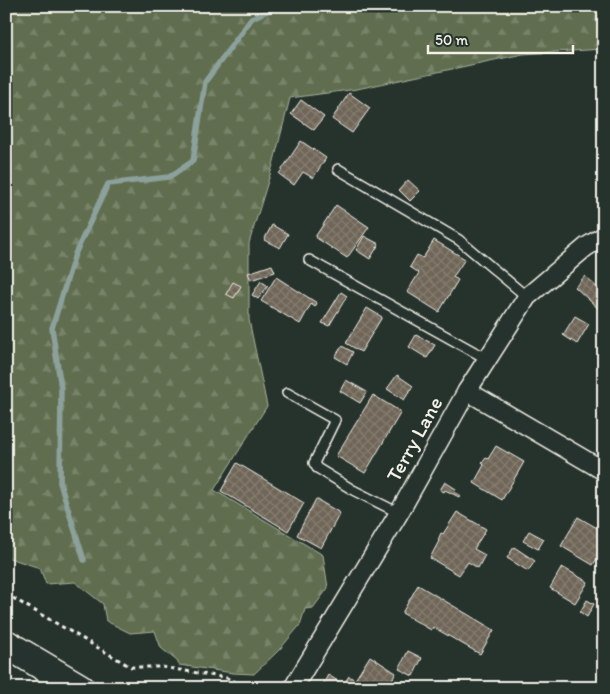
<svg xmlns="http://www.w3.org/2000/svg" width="610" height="694" viewBox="0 0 610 694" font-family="Itim,sans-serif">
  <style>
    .forest { fill: url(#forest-firs); stroke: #aab09c }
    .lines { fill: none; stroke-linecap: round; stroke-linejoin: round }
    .stream { stroke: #8ca19c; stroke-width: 5.5 }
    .building { fill: url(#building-cross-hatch); stroke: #f4f1e8 }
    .lane-casing { stroke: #f4f1e8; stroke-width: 12 }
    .street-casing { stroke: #f4f1e8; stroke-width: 21 }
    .highway-casing { stroke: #f4f1e8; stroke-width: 31 }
    .path { stroke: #f4f1e8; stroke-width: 3; stroke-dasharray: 4 4; stroke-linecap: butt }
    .lane { stroke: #26332d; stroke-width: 9 }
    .street { stroke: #26332d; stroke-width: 18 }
    .highway { stroke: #26332d; stroke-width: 28 }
    .labels { text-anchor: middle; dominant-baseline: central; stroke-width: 5; stroke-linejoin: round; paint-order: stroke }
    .street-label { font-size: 21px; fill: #f4f1e8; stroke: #26332d }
  </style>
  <defs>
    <pattern id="forest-firs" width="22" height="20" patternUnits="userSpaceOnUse" patternTransform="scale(1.25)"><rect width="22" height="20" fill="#616e50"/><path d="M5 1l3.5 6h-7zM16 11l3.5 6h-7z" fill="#788369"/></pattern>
    <pattern id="building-cross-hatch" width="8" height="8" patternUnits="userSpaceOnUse" patternTransform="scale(1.25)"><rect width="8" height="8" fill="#6f6658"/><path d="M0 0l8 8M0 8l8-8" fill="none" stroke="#847c70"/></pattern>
  </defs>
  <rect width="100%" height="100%" fill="#26332d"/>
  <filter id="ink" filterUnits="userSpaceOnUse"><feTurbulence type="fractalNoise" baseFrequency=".02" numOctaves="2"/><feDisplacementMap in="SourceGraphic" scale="10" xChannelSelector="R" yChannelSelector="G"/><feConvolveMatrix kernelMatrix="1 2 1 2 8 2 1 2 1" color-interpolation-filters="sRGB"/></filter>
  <g filter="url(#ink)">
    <path class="forest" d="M11,6H604V49L523,54L357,89L290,98L273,165L249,243V320L267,406L214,490L323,555L328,588L313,608L305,609L300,625L280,649L254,674L233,673L179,665L177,661L161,648L155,631L130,633L106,621L103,604L75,582L46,584L40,568L6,557V11Z"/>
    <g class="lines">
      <path class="stream" d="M84,560L60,483L61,388L52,328L75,254L108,184L169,177L193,161L205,82L252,18L277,6"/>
    </g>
    <g class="building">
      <path d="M349,93L370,108L352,133L332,119Z"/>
      <path d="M301,100L324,117L314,130L291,114Z"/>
      <path d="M301,141L326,158L313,178L303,172L294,185L279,174Z"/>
      <path d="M408,180L420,191L410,201L399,190Z"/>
      <path d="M336,205L369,227L347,258L315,237Z"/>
      <path d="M272,225L288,234L280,248L264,240Z"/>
      <path d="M364,236L379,244L370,259L356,250Z"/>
      <path d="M434,240L465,259L453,277L458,280L439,312L407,292L419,273L410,267L417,255L423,258Z"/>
      <path d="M272,265L275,272L251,280L248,273Z"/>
      <path d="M585,276L604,294V310L602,312L575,287Z"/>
      <path d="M276,277L317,303L315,307L311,304L300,324L261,301Z"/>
      <path d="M261,281L268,286L258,299L252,295Z"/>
      <path d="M233,282L241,286L234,298L226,294Z"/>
      <path d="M341,292L347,296L329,326L322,323Z"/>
      <path d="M367,308L382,317L361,352L346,343Z"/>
      <path d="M575,316L589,324L577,344L563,335Z"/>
      <path d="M416,335L435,345L427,358L409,347Z"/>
      <path d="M342,346L353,352L347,364L335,357Z"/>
      <path d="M397,375L413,386L404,400L387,389Z"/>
      <path d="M346,380L367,392L360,403L340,391Z"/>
      <path d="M373,395L401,412L365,473L336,456Z"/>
      <path d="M496,446L524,462L502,500L474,483L484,465L482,463L486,458L488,459Z"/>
      <path d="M237,463L304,503L288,531L221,491Z"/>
      <path d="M445,482L456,489L454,492L460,495L459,497L445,490L444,492L440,490Z"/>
      <path d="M316,499L340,513L321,548L297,535Z"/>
      <path d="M457,512L486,529L474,549L485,555L478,568L468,562L459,575L430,558L439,541L438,540L441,533L443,534Z"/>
      <path d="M578,517L604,532V547L593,565L561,546Z"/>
      <path d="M529,531L544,539L538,549L523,541Z"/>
      <path d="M514,547L535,561L528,571L507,558Z"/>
      <path d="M562,567L588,582L575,603L550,588Z"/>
      <path d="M418,585L494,630L480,654L433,627L431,630L402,613Z"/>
      <path d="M587,600L594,604L587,617L580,612Z"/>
      <path d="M408,651L422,658L413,676L399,669Z"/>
      <path d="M370,656L396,673L387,688H341L349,676L355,680Z"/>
      <path d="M328,675L338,681L334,688H321Z"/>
    </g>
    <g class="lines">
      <defs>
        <g id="lane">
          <path d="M338,169L459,240L527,297"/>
          <path d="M309,260L487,359"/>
          <path d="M287,393L335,420L314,463L317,468L353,490L399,513"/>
        </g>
        <g id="street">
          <path d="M467,391L604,471"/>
          <path d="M293,688L399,513L467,391L527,297L586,247L604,236"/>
        </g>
        <path id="highway" d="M6,644L80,688"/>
      </defs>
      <use href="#lane" class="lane-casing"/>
      <use href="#street" class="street-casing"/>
      <use href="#highway" class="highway-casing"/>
      <path class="path" d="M6,594L131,667H162L227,678L248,688"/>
      <use href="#lane" class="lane"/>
      <use href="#street" class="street"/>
      <use href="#highway" class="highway"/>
    </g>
  </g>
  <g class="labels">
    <g class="street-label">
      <text transform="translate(414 439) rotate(-61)">Terry Lane</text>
    </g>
  </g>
  <rect width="610" height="694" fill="none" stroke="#26332d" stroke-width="25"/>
  <rect x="12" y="12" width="585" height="669" fill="none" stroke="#f4f1e8" stroke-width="2" filter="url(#ink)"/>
  <path d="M428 45v8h145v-8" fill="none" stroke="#f4f1e8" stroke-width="2.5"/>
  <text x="435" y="45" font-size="15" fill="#f4f1e8" stroke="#26332d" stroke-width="4" paint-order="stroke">50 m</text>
</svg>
